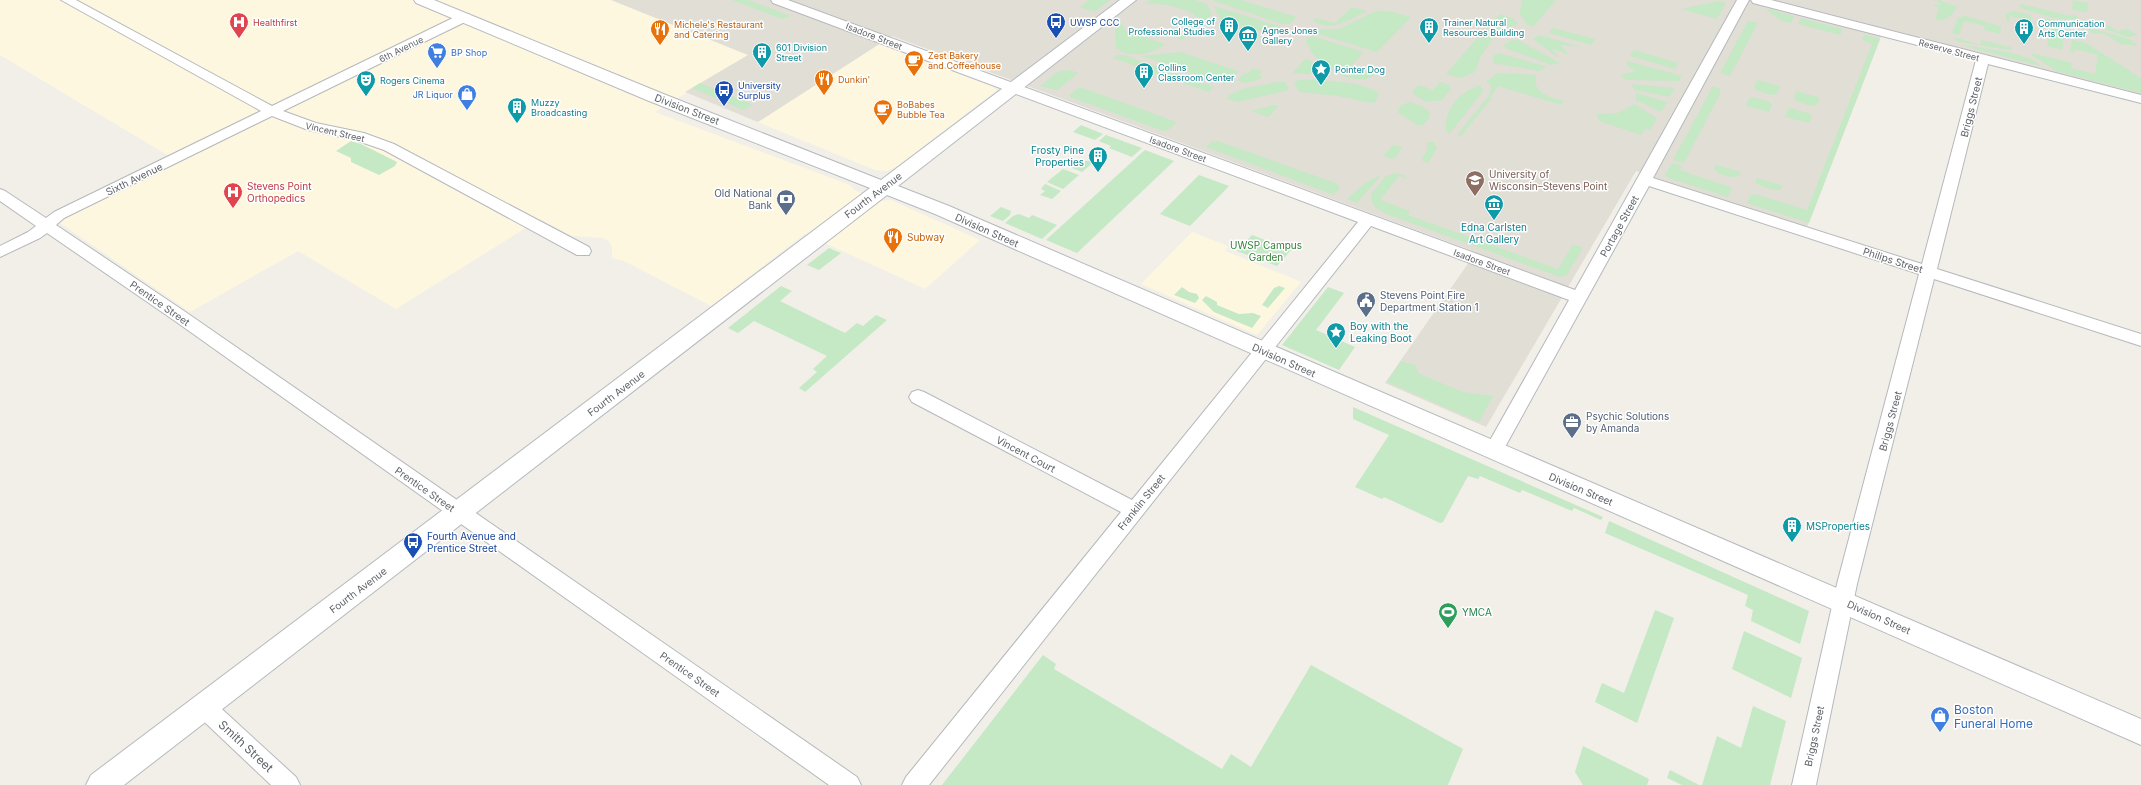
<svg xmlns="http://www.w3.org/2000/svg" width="2141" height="785" viewBox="0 0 2141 785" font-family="Inter,sans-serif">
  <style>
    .commercial { fill: #fef7e0 }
    .education { fill: #e1ded6 }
    .green { fill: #c5e8c5 }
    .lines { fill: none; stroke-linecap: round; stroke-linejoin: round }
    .street-casing { stroke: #b5b8bc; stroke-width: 2 }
    .secondary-casing { stroke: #b6babf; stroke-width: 2 }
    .street { fill: #fff; fill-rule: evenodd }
    .secondary { fill: #fff; fill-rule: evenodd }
    .labels { text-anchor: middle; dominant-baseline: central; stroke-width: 3; stroke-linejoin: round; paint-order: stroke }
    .far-culture-label { font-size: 9px; fill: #0d838f; stroke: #fff; text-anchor: start }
    .far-health-label { font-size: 9px; fill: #be3a42; stroke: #fff; text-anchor: start }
    .far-transit-label { font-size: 9px; fill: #164399; stroke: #fff; text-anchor: start }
    .far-food-label { font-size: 9px; fill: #c56008; stroke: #fff; text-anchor: start }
    .far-street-label { font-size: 9px; fill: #5f6368; stroke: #fff }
    .far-shop-label { font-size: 9px; fill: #366cbe; stroke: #fff; text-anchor: start }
    .street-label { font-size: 10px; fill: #5f6368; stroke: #fff }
    .culture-label { font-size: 10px; fill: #0d838f; stroke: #fff; text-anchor: start }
    .education-label { font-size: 10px; fill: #785e54; stroke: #fff; text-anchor: start }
    .health-label { font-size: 10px; fill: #be3a42; stroke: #fff; text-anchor: start }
    .service-label { font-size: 10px; fill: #4e5e75; stroke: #fff; text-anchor: start }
    .food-label { font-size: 10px; fill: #c56008; stroke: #fff; text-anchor: start }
    .park-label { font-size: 10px; fill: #348238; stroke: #fff }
    .transit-label { font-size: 10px; fill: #164399; stroke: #fff; text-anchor: start }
    .leisure-label { font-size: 10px; fill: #27864d; stroke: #fff; text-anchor: start }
    .near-shop-label { font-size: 12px; fill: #366cbe; stroke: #fff; text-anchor: start }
    .near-street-label { font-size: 12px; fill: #5f6368; stroke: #fff }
  </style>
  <rect width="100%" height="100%" fill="#f1efe8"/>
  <g class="commercial">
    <path d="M0,0H611L748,55L655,112L850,185L854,190L881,201L891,200L980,240L925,289L805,234L711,306L624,261L612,258V247L609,241L603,238L572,236L540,219L396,309L298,251L190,312L60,223L71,215L179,162L0,55Z"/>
    <path d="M878,44L991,86L997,90L899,165L887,171L875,170L758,122Z"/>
    <path d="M1192,232L1228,246L1225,251L1301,282L1257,335L1141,284Z"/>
  </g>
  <path class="education" d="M611,0H2141V95L1884,29L1807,227L1636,171L1486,427L1385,383L1476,252L892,36L758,122L685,92L748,55Z"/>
  <g class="green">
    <path d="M732,0H748L791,16L782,19Z"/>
    <path d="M1089,0H1110L1094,12L1080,7Z"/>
    <path d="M1150,0H1195L1207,4L1213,17L1210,16L1204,21C1198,19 1197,16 1191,13C1177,6 1160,3 1145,4Z"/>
    <path d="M1211,0H1241L1297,17L1290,24H1282Z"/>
    <path d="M1521,0H1556L1534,26L1527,25L1519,13L1522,6Z"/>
    <path d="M1939,0L1957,7C1952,16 1945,21 1935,20L1939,7L1934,6L1935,4L1940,5V3L1936,2Z"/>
    <path d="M2073,0L2088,3L2087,12L2072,10Z"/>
    <path d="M1719,1L1726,3L1717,19L1681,9Z"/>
    <path d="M2020,4L2071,16V14L2081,18C2063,23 2041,14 2024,9L2020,7Z"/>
    <path d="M1214,6L1282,27L1284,29L1276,36L1220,19Z"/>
    <path d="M1352,7L1367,11C1350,19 1331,34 1313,20L1315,18L1335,23Z"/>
    <path d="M1769,9L1794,16L1791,23L1780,20L1766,10Z"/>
    <path d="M1376,11L1393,12L1411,17L1377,52L1315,33L1319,29H1339Z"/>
    <path d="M2013,11L2031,15V21L2010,16L2009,22L2007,21L2005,14Z"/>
    <path d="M1500,14L1514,19L1518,24L1496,32L1484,28Z"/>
    <path d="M1965,16L2000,26L2001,28L2000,34L1984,30L1985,26L1964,21L1959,35L1952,33L1958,18Z"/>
    <path d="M1801,18L1843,29L1840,35L1798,24Z"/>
    <path d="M2045,18L2058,21L2066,26L2062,50L2047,46L2050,26L2040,23L2042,19Z"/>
    <path d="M1748,21L1758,23L1730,76L1720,73Z"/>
    <path d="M1121,22L1126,31L1165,44C1153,54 1130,59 1116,48L1115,27Z"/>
    <path d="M1193,22L1201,24L1181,41L1176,37L1187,30Z"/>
    <path d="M2100,24L2108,25L2117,31L2128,29L2137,35L2128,37L2093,25Z"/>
    <path d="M2087,27L2129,39L2138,46L2121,44L2103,33L2094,34L2086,28Z"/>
    <path d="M1553,28L1595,39L1591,45L1549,33Z"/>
    <path d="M1864,34L1880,39L1809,223L1747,203L1751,195L1755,194L1807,210L1872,44L1863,40Z"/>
    <path d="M1480,35H1485L1493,38L1480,58L1475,72L1461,78L1446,74Z"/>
    <path d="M1539,35L1581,47L1561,45V46L1570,55L1551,48L1560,59L1533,39Z"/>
    <path d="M1312,36L1364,52L1352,65L1375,72V74C1358,92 1309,62 1306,39Z"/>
    <path d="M1954,37L1980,45L1981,40L2013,48L2009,50L1960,42L1956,40Z"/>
    <path d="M1512,40H1518L1560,63L1551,65L1505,48L1504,45Z"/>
    <path d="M2072,40L2084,42L2141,78V93L2056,71L2032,55V53L2072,63L2071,68L2095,74L2098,55L2075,49L2074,53L2070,52Z"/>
    <path d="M1961,45C1976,47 2035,54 2040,66Z"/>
    <path d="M1634,50L1678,63L1675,69L1630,56Z"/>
    <path d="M1180,52L1235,70L1239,71L1229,83L1224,84L1141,56Z"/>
    <path d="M1500,53L1502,54L1547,67L1539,71L1493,63L1494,55Z"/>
    <path d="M1117,55H1124L1214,87L1209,92L1113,58Z"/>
    <path d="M1305,59H1308L1327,74H1292Z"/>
    <path d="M1627,61L1682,76L1679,81L1627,80L1620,75L1636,71L1627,66Z"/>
    <path d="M1253,68L1263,71L1259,74L1262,78L1247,83L1237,81L1244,73L1247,74Z"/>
    <path d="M1070,70L1078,73L1057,90L1040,86L1059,71Z"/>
    <path d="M1498,73L1537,75C1530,93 1551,97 1564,101L1561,105L1498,86L1490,97L1492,98L1461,136L1457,135L1490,94L1491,86L1486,82Z"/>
    <path d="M1299,80C1313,79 1373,82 1379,95L1375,102L1371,103L1338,96L1299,92L1294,82Z"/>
    <path d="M1757,80L1780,86L1777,94L1771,95L1756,90L1754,87Z"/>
    <path d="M1277,82H1285L1289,90L1237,102L1228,99L1229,95L1242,89Z"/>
    <path d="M1440,82L1449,85L1451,89L1442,100L1426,102L1413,94V90L1419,85L1433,90Z"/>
    <path d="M700,83L747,102L752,105L743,110L692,88Z"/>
    <path d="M1631,84L1675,88L1669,97L1635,90Z"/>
    <path d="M1480,85L1483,90L1481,94L1450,133L1446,131C1444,108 1460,92 1480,85Z"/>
    <path d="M1713,86L1721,89L1719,96L1684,163L1673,160Z"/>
    <path d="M1080,87L1177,122L1168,130L1163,131L1070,97L1069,95Z"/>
    <path d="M1796,91L1818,97L1820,98L1817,105L1810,106L1794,100Z"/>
    <path d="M1636,93L1667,102L1661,112L1636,100Z"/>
    <path d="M1752,97L1770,102L1772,105L1769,112L1746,106L1749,98Z"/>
    <path d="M1411,102L1423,107L1430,113V117L1423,125H1417L1397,112L1401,105Z"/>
    <path d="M1634,104L1657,118L1650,130L1645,129L1641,135L1599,121L1597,114L1618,113Z"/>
    <path d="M1273,105L1279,106L1268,117L1251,111Z"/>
    <path d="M1791,108L1811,114L1812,116L1809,123L1785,117L1788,109Z"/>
    <path d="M1081,125L1103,134L1095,140L1073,132Z"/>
    <path d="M1106,135L1142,148L1132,157L1109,148L1111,146L1099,141Z"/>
    <path d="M351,141L361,144L397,162L395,166L379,175L351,162V158L336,151Z"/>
    <path d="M1212,141H1218L1338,184L1340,188L1334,195L1206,147Z"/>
    <path d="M1427,142H1434L1437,148L1428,163L1421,160L1427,150Z"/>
    <path d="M1393,145L1402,147L1397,156L1392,159L1385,157L1384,155Z"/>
    <path d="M1145,150L1174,161L1077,253L1046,240Z"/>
    <path d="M1080,161H1095L1082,172L1067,166L1071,163L1076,165Z"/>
    <path d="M1672,163L1682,166L1680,170L1730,187L1732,189L1728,197L1668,178L1665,175Z"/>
    <path d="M1717,165L1738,171L1741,173L1739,176C1732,179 1719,175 1714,169L1715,166Z"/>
    <path d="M1063,169L1079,175L1063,189L1047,182Z"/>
    <path d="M1396,173L1405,176L1408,179L1399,176L1380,200L1410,211L1408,215L1558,269L1573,244L1583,248L1567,275L1560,277L1389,215C1379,211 1370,206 1371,194L1386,176Z"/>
    <path d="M1382,174L1357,203L1347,199L1365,183Z"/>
    <path d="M1199,175L1229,186L1190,226L1160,214Z"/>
    <path d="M1757,178L1781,185L1783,186L1780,190H1772L1757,184L1755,182Z"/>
    <path d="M1045,184L1061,191L1052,199L1040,195L1045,191L1041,189Z"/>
    <path d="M1001,207L1011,211L1010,215L1003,221L990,216Z"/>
    <path d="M1019,214L1029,218L1032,215L1057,225L1042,239L1005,223L1013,216Z"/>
    <path d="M1252,235L1291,250L1277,266L1237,251Z"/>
    <path d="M829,248L841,253L819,270L807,265Z"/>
    <path d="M781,286L792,291L780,301L845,333L857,323L863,326L876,315L887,320L805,392L799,388L817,372L813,369L827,356L754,321L738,333L728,328Z"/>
    <path d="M1279,286L1285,288L1268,308L1262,305L1274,288Z"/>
    <path d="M1182,287L1189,292L1197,294L1199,298L1195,303L1174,295Z"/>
    <path d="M1328,287L1344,293L1316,330L1355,347L1339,370L1282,345Z"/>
    <path d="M1206,296L1217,302V305L1239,314L1253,313L1261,316L1252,328L1214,312L1202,300Z"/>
    <path d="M1401,361L1415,365L1418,373L1422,375L1463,392L1493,396L1479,422L1387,382Z"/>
    <path d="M1353,407L1603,517L1601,520L1574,508L1572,511L1522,490L1520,493L1480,476L1478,479L1468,476L1443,522L1440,523L1384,497L1382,499L1355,487L1389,435L1353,419Z"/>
    <path d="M1609,521L1809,611L1800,644L1751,621L1753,610L1745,606L1748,595L1605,533Z"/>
    <path d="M1655,610L1674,618L1637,723L1595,702L1602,683L1624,693Z"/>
    <path d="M1744,631L1802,658L1791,698L1732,669Z"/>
    <path d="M1043,655L1056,664L1054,669L1222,769L1231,754L1251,767L1311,665L1463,749L1448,785H942Z"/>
    <path d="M1753,706L1786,721L1770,785H1702L1717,736L1741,748Z"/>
    <path d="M1583,746L1649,779L1647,785H1583L1575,772Z"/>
    <path d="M1670,770L1699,785H1682L1667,778Z"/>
  </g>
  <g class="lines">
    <defs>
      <g id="street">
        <path d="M61,0H76L272,106L461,14H469L471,17L469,20L283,111L316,123L364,133L394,144L589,247L591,251L589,255H577L384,150L355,140L308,130L272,116L64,218L56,225L187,313L857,777L861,785H829L175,321L47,233L40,238L0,257V246L28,232L36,226L0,201V189L5,191L46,218L54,212L261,111Z"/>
        <path d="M771,0H788L1575,290L1737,0H1749L1653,178L1922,264L1976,60L1753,3L1751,0H1771L2141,95V103L1988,64L1937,269L2141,334V346L1934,279L1857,584L1816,785H1792L1837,584L1919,274L1649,186L1500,456L1493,458L1486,456L1484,451L1569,300L1371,226L929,785H902L906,777L1121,512L912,402L909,397L912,392L918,390L924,392L1132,500L1358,222L773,3Z"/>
        <path d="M204,697L212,700L296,777L300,785H271L196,714L193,707L196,700Z"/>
      </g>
      <path id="secondary" d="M414,0H434L661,93L881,180L1120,0H1136L898,186L949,206L2141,719V745L935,214L887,195L124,785H86L91,775L870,188L649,101L416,3Z"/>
    </defs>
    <use href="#street" class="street-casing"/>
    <use href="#secondary" class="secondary-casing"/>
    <use href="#street" class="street"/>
    <use href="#secondary" class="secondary"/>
  </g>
  <defs>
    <symbol id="hospital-pin" viewBox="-11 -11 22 30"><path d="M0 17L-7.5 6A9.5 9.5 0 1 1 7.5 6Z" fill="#e0444e" stroke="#fff"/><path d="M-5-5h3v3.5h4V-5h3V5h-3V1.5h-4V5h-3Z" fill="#fff"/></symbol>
    <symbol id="bus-pin" viewBox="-11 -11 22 30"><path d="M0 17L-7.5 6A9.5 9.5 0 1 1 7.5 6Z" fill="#1a4fb4" stroke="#fff"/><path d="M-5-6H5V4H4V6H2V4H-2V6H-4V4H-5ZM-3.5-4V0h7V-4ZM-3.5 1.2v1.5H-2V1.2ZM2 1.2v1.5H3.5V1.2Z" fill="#fff"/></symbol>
    <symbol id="building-pin" viewBox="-11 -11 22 30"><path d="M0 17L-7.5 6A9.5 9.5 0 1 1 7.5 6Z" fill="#0f9aa8" stroke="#fff"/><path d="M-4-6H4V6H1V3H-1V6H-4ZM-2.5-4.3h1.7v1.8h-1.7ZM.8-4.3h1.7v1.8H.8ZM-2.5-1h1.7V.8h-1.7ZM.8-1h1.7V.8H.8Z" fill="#fff"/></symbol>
    <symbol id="restaurant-pin" viewBox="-11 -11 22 30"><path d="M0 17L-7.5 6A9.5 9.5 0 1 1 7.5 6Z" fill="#e8710a" stroke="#fff"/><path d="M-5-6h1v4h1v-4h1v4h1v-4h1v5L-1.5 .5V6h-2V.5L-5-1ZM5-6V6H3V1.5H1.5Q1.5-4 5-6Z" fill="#fff"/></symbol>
    <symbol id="museum-pin" viewBox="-11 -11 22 30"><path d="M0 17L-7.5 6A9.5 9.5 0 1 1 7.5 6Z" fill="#0f9aa8" stroke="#fff"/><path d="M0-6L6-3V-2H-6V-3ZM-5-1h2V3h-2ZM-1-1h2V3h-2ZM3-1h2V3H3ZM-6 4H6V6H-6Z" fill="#fff"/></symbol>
    <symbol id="supermarket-pin" viewBox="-11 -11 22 30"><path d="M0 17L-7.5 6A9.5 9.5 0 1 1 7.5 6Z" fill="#3f7fe0" stroke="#fff"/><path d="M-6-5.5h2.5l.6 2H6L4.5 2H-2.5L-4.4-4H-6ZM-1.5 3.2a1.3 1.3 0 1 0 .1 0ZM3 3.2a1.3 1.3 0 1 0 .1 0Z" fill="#fff"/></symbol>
    <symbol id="cafe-pin" viewBox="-11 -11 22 30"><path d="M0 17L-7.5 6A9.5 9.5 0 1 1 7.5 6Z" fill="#e8710a" stroke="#fff"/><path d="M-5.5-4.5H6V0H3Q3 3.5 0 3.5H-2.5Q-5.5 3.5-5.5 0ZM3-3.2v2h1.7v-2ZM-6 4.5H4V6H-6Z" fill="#fff"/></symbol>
    <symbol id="sight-pin" viewBox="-11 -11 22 30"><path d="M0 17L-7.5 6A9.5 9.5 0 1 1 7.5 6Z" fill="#0f9aa8" stroke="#fff"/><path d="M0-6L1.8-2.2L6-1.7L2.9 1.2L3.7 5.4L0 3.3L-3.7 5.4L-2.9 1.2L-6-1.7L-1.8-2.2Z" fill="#fff"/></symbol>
    <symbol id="theatre-pin" viewBox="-11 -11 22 30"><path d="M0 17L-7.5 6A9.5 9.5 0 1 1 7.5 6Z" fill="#0f9aa8" stroke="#fff"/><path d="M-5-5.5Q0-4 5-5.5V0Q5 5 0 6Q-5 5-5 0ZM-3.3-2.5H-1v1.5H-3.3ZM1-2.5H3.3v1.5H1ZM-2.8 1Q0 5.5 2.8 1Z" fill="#fff"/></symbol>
    <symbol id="shop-pin" viewBox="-11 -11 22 30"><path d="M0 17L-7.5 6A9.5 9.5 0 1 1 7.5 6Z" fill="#3f7fe0" stroke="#fff"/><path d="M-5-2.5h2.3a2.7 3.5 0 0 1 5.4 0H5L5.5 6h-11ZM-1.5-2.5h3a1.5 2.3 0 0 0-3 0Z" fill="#fff"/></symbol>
    <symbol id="university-pin" viewBox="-11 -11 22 30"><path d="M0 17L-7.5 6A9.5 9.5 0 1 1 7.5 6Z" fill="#8d6e63" stroke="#fff"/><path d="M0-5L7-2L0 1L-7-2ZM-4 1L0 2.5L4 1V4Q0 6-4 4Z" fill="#fff"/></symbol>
    <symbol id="bank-pin" viewBox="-11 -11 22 30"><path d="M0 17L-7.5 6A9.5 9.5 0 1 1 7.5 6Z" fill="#5c6f8a" stroke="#fff"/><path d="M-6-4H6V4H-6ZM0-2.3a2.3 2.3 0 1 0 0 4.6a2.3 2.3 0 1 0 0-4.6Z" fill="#fff"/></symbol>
    <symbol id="civic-pin" viewBox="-11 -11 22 30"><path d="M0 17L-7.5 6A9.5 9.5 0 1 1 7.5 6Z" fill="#5c6f8a" stroke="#fff"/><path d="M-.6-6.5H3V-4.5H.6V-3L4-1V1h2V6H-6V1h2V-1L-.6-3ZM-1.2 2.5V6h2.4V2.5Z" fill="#fff"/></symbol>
    <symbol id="office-pin" viewBox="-11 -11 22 30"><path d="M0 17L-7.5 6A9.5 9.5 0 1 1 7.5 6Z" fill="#5c6f8a" stroke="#fff"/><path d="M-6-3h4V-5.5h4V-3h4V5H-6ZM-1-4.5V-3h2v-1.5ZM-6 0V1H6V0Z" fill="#fff"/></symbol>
    <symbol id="stadium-pin" viewBox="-11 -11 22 30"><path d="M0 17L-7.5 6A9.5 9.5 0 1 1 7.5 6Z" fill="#2e9e5b" stroke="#fff"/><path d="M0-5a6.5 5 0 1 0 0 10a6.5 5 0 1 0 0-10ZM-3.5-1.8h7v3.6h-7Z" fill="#fff"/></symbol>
  </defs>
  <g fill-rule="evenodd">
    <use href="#hospital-pin" x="228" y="11" width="22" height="30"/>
    <use href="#bus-pin" x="1045" y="11" width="22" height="30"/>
    <use href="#building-pin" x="1218" y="15" width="22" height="30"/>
    <use href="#building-pin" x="1418" y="16" width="22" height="30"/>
    <use href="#building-pin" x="2013" y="17" width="22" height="30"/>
    <use href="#restaurant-pin" x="649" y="18" width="22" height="30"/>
    <use href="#museum-pin" x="1237" y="24" width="22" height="30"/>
    <use href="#supermarket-pin" x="426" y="41" width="22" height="30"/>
    <use href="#building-pin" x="751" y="41" width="22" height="30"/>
    <use href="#cafe-pin" x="903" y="49" width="22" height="30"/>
    <use href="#sight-pin" x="1310" y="58" width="22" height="30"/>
    <use href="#building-pin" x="1133" y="61" width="22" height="30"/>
    <use href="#restaurant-pin" x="813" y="68" width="22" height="30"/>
    <use href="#theatre-pin" x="355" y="69" width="22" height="30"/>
    <use href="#bus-pin" x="713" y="79" width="22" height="30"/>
    <use href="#shop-pin" x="456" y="83" width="22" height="30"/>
    <use href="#building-pin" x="506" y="96" width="22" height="30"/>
    <use href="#cafe-pin" x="872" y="98" width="22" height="30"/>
    <use href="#building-pin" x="1087" y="145" width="22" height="30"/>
    <use href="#university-pin" x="1464" y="169" width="22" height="30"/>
    <use href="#hospital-pin" x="222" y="181" width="22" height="30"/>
    <use href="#bank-pin" x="775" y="188" width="22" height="30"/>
    <use href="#museum-pin" x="1483" y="193" width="22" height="30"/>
    <use href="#restaurant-pin" x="882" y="226" width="22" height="30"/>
    <use href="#civic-pin" x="1355" y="290" width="22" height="30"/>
    <use href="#sight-pin" x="1325" y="321" width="22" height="30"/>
    <use href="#office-pin" x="1561" y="411" width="22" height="30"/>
    <use href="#building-pin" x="1781" y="515" width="22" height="30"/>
    <use href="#bus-pin" x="402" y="531" width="22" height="30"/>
    <use href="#stadium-pin" x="1437" y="601" width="22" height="30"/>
    <use href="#shop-pin" x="1929" y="705" width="22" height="30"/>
  </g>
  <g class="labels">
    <g class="far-culture-label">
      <text x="1215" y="21" text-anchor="end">College of<tspan x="1215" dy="10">Professional Studies</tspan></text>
      <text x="1443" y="22">Trainer Natural<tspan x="1443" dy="10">Resources Building</tspan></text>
      <text x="2038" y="23">Communication<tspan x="2038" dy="10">Arts Center</tspan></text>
      <text x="1262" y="30">Agnes Jones<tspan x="1262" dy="10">Gallery</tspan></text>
      <text x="776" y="47">601 Division<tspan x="776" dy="10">Street</tspan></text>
      <text x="1158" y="67">Collins<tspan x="1158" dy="10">Classroom Center</tspan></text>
      <text x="1335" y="69">Pointer Dog</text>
      <text x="380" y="80">Rogers Cinema</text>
      <text x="531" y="102">Muzzy<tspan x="531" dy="10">Broadcasting</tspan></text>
    </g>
    <g class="far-health-label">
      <text x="253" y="22">Healthfirst</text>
    </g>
    <g class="far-transit-label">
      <text x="1070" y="22">UWSP CCC</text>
      <text x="738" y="85">University<tspan x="738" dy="10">Surplus</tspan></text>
    </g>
    <g class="far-food-label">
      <text x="674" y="24">Michele's Restaurant<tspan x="674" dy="10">and Catering</tspan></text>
      <text x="928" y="55">Zest Bakery<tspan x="928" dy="10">and Coffeehouse</tspan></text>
      <text x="838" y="79">Dunkin'</text>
      <text x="897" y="104">BoBabes<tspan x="897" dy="10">Bubble Tea</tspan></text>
    </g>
    <g class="far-street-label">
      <text transform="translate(874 36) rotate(21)">Isadore Street</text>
      <text transform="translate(401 49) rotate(-26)">6th Avenue</text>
      <text transform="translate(1949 50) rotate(15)">Reserve Street</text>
      <text transform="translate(335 132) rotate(13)">Vincent Street</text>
      <text transform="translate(1178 149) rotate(20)">Isadore Street</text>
      <text transform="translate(1482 262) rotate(20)">Isadore Street</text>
    </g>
    <g class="far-shop-label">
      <text x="451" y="52">BP Shop</text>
      <text x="453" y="94" text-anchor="end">JR Liquor</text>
    </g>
    <g class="street-label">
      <text transform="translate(1971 107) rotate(-76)">Briggs Street</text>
      <text transform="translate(687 109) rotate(21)">Division Street</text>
      <text transform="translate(134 179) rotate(-26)">Sixth Avenue</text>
      <text transform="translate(873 195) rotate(-37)">Fourth Avenue</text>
      <text transform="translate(1619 226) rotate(-61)">Portage Street</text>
      <text transform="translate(987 230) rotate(24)">Division Street</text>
      <text transform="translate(1893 260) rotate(18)">Philips Street</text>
      <text transform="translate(160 303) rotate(35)">Prentice Street</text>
      <text transform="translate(1284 360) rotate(24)">Division Street</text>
      <text transform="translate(616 393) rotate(-37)">Fourth Avenue</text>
      <text transform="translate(1890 421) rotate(-75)">Briggs Street</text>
      <text transform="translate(1026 454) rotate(28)">Vincent Court</text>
      <text transform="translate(425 489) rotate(35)">Prentice Street</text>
      <text transform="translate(1581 489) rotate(23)">Division Street</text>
      <text transform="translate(1141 502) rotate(-51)">Franklin Street</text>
      <text transform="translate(358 590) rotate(-37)">Fourth Avenue</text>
      <text transform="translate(1879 617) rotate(24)">Division Street</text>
      <text transform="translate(690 674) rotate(35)">Prentice Street</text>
      <text transform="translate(1814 736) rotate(-78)">Briggs Street</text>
    </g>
    <g class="culture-label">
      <text x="1084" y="150" text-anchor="end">Frosty Pine<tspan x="1084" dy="12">Properties</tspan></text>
      <text x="1494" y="227" text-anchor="middle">Edna Carlsten<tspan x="1494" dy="12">Art Gallery</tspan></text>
      <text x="1350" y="326">Boy with the<tspan x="1350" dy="12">Leaking Boot</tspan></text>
      <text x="1806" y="526">MSProperties</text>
    </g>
    <g class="education-label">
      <text x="1489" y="174">University of<tspan x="1489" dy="12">Wisconsin–Stevens Point</tspan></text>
    </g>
    <g class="health-label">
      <text x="247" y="186">Stevens Point<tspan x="247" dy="12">Orthopedics</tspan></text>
    </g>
    <g class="service-label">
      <text x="772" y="193" text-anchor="end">Old National<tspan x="772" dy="12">Bank</tspan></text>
      <text x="1380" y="295">Stevens Point Fire<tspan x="1380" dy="12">Department Station 1</tspan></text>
      <text x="1586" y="416">Psychic Solutions<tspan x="1586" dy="12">by Amanda</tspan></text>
    </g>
    <g class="food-label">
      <text x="907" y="237">Subway</text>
    </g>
    <g class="park-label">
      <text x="1266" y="245">UWSP Campus<tspan x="1266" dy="12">Garden</tspan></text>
    </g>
    <g class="transit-label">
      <text x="427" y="536">Fourth Avenue and<tspan x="427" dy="12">Prentice Street</tspan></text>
    </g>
    <g class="leisure-label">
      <text x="1462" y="612">YMCA</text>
    </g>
    <g class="near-shop-label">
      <text x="1954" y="709">Boston<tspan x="1954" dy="14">Funeral Home</tspan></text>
    </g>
    <g class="near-street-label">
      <text transform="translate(246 746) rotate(43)">Smith Street</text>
    </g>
  </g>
</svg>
